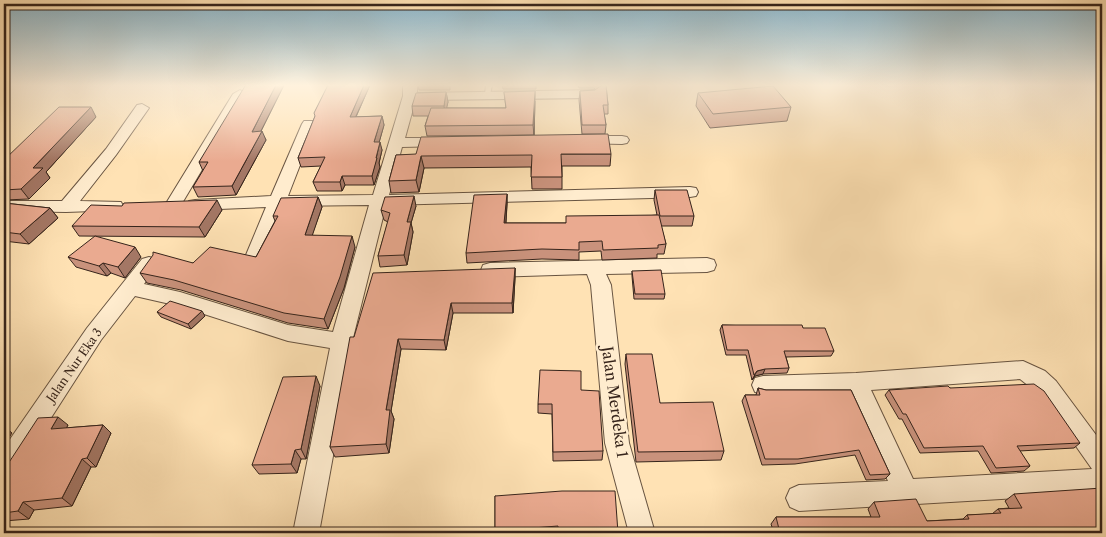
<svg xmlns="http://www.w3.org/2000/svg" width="1106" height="537" viewBox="0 0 1106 537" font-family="'Libre Caslon Text',serif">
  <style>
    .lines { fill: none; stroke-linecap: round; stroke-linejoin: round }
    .lane-casing { stroke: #685441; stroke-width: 2 }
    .street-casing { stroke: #685441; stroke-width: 2 }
    .lane { fill: #ffecce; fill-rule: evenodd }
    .street { fill: #ffecce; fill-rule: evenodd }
    .wall { fill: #c9927c; stroke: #36241b }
    .shaded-wall { fill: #a47765; stroke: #36241b }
    .building { fill: #eaaa90; stroke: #36241b }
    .labels { text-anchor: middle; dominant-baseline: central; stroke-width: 5; stroke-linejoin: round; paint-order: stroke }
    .street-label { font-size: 12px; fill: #36241b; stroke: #ffecce }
    .near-street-label { font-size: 15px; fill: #36241b; stroke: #ffecce }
  </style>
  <rect width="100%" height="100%" fill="#ffe2b4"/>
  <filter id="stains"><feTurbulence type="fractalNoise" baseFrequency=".004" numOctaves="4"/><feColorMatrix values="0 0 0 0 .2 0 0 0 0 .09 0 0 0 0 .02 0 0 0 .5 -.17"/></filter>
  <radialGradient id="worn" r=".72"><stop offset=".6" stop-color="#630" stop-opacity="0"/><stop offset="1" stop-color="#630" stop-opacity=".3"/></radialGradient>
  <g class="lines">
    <defs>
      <path id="lane" d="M486,85H492L490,95L485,94Z"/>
      <g id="street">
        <path d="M403,85H417V93L594,90L601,94L594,98L421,100L416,98L405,138H445L450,139L452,142L450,145L445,146L402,147L389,195L690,187L696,188L698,192L696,196L690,197L386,205L352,342L349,368L319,533H293L330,348L288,341L179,306L135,296L101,340L13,477L4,481V448L87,328L142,259L149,257L156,259L158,264L144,284L180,292L288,325L333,332L369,205L284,206L264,255L261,259L255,261L249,259L246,255L266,207L195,210L189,209L187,205L189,201L195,200L271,196L302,124L304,121H314L316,124L288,196L373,195L403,96Z"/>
        <path d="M240,90L247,94L181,205L179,209L173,210L167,209L165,205L233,94Z"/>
        <path d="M142,104L149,108L116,155L80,201L121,202L123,206L121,210L66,212L4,211V201H62L106,149L137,105Z"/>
        <path d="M585,136H622L627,137L629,140L627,143L622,144L580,143L578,140L580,137Z"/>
        <path d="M707,258L714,260L716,265L714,270L707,272L606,274L611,285L629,443L655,533H629L605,443L591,285L587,274L490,277L483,275L481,270L483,265L490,263Z"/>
        <path d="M1023,361L1045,371L1056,381L1102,443V493L799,511L790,507L786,498L790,489L799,485L888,481L849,392L763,394L755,392L752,385L755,378L763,376L856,373ZM1020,379L1040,395L1092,469L913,479L871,390Z"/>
      </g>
    </defs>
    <use href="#lane" class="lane-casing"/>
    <use href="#street" class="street-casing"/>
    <use href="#lane" class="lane"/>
    <use href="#street" class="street"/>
  </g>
  <g class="wall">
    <path d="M284,85L261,131L266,140L236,195L198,197L193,187L203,171L199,162Z"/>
    <path d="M328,85H370L356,117L382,116L384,125L379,142L382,150L379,163L380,167L374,185H345L342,191H317L313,182L321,166L301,167L298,158Z"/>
    <path d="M418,85H450V90H419Z"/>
    <path d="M502,85H536V89H503Z"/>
    <path d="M578,85H606L608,105V114H604L606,125L605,134H582L579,100L580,91L595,90H596L594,88H579Z"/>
    <path d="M446,92L448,102L446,108H506L504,92L535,101L534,135L427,136L425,126L428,116H413L412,106Z"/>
    <path d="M698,93L791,107L787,121L710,128L696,106Z"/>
    <path d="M96,117L46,172L50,178L29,199L4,200V160Z"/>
    <path d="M611,154L610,166H562V189H532L531,167L424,168L419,192L391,193L389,181L396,155Z"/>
    <path d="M655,190L694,216L692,226H661L666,244L664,254H657V258L602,260L601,251L579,252V260L542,259L467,263L466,253L507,194V204L506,223H566L657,215L654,200Z"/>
    <path d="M318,197L322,207L312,235L355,247L344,288L328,329L288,323L181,290L147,283L140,273L193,263L256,257L275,221L273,216Z"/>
    <path d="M4,203L50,208L58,218L29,244L4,241Z"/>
    <path d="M416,206L411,223L413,232L407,265L380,267L378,256L388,222L384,220L381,210Z"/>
    <path d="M222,210L205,237L79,236L72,226Z"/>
    <path d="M68,257H141L125,278L111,273L107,276L76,267Z"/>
    <path d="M515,268V278L513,313H453L446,350L401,349L391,411L394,419L389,453L335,457L330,447L354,337Z"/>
    <path d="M632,271L665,294L664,299H634L632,276Z"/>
    <path d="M157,312L205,316L191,329L161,317Z"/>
    <path d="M722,325L803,328L834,351L831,356L786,357L789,368L787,373L763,374L755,376L752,380L746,355H726L720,330Z"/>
    <path d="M626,354L660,403L724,451L721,460L636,462L625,364Z"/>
    <path d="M320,386L306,459H301L297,473L259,474L252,465Z"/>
    <path d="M758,388L766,390H851L890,474L885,479L866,480L855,455L795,464L762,465L742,401L745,395H756Z"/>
    <path d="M950,388L1080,443L1074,448L1019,451L1030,466L1024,471L991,473L978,451L920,453L902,419H899L885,395L889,390Z"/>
    <path d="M581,390L603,451L602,460L553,461L552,414L538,413V404Z"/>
    <path d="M68,425L66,428L103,425L111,433L96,467H91L72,506L34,510L29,519L4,521V470Z"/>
    <path d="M1014,494L1102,533H774L771,524L776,517H871L868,509L874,502L927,521L963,519L967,515L992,514L998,509L1009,508L1005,501Z"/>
    <path d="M495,496L618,533H495Z"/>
  </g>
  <g class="shaded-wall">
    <path d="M276,85H284L256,141L252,132Z"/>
    <path d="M364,85H370L352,125L350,117Z"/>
    <path d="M535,91V101L534,135L533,125Z"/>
    <path d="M446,92L448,102L445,116L444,106Z"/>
    <path d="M91,107L96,117L46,172L50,178L29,199L21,189L33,168Z"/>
    <path d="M382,116L384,125L377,150L374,142Z"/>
    <path d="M262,131L266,140L236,195L232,186Z"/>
    <path d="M380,142L382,150L379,163L380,167L374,185L372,176Z"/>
    <path d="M421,156L424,168L419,192L416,180Z"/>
    <path d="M342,176L345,185L342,191L340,182Z"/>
    <path d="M507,194V204L505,233L504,223Z"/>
    <path d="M414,196L416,206L411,223L413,232L407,265L404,255L407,222Z"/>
    <path d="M318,197L322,207L309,245L305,235Z"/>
    <path d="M217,200L222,210L205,237L199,227Z"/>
    <path d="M50,208L58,218L29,244L20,234Z"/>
    <path d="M352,236L355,247L344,288L328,329L324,319Z"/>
    <path d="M135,247L141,257L125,278L118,267Z"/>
    <path d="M103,263L111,273L107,276L99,266Z"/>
    <path d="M515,268V278L513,313L512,303Z"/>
    <path d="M451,303L453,313L446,350L444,340Z"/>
    <path d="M202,311L205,316L191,329L188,324Z"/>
    <path d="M398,339L401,349L391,411L394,419L389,453L386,444V410Z"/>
    <path d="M765,369L763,374L755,376L752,380L757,371Z"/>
    <path d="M316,376L320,386L306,459L301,449Z"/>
    <path d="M58,417L68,425L61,438L51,429Z"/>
    <path d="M103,425L111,433L96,467L87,458Z"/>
    <path d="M4,426L12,433L4,445Z"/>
    <path d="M295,450L301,459L297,473L291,464Z"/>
    <path d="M82,459L91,467L72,506L62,498Z"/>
    <path d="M23,502L34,510L29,519L18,511Z"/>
  </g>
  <g class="building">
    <path d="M245,85H276L252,132L262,131L232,186L193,187L208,162H199L245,86Z"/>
    <path d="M328,85H364L350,117L382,116L374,142H380L376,158H377L372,176H342L340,182H313L325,157L298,158L315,116L314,113Z"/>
    <path d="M602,85H606L608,105H603L606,125H582L580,91L595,90Z"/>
    <path d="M773,86L791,107L713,114L698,93Z"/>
    <path d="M535,91L533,125L425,126L431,108H506L504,92Z"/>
    <path d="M446,92L444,106H412L416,93Z"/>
    <path d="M59,107H91L33,168H43L21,189L4,190V160Z"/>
    <path d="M608,134L611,154H561L562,177H531L532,155L421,156L416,180L389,181L396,155L416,154L421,137Z"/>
    <path d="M655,190H687L694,216H660Z"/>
    <path d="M507,194L504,223H566V216L659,215L666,244L658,245V248L603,250L602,241L579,242V250L542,249L466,253L474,195Z"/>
    <path d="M414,196L407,222H411L404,255L378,256L390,213L381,210L385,197Z"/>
    <path d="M318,197L305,235L352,236L340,277L324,319L284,313L174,280L140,273L153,255V252L193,263L210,247L256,257L278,216H273L281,198Z"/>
    <path d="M217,200L199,227L72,226L91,205L122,206L124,203Z"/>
    <path d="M4,203L50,208L20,234L4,232Z"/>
    <path d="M95,236L135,247L118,267L103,263L99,266L68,257Z"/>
    <path d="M515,268L512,303H451L444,340L398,339L386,410H390L386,444L330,447L350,337H354L373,273Z"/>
    <path d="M661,270L665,294H635L632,271Z"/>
    <path d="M170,301L202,311L188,324L157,312Z"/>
    <path d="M722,325H802L803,328H825L834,351H784L789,368L765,369L757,371L754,375L748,350H727Z"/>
    <path d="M626,354H652L660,403L713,402L724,451L638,452Z"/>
    <path d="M540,370L581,371V390L599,391L603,451L553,452L552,404H538Z"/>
    <path d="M316,376L301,449L295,450L291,464L252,465L283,377Z"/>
    <path d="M1034,384L1044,391L1080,443L1017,446L1030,466L996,468L983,446L924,448L906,414H903L889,390L948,386L950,388L972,387Z"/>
    <path d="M758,388L766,390H851L890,474L870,475L859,450L798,459H765L745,395H760Z"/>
    <path d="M58,417L51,429L103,425L87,458L82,459L62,498L23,502L18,511L4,513V470L38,418Z"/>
    <path d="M1102,488V533H780L776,517H880L874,502L916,499L927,521L969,519L967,515L1001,513L998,509L1022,508L1014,494Z"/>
    <path d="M562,491H615L618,533H558V526L495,531V496Z"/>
  </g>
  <linearGradient id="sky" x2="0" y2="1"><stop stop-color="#8bb8ce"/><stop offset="0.53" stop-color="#fff2dd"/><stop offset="1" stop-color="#fff2dd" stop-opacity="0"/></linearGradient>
  <rect width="1106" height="161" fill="url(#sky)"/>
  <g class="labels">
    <g class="street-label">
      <text transform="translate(74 365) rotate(-55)">Jalan Nur Eka 3</text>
    </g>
    <g class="near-street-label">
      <text transform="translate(615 402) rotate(82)">Jalan Merdeka 1</text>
    </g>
  </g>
  <rect width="1106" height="537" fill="none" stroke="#ffe2b4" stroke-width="20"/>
  <rect x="5" y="5" width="1096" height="527" fill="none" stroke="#36241b" stroke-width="2.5"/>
  <rect x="10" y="10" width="1086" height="517" fill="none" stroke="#36241b"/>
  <rect width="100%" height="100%" filter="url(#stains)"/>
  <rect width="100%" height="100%" fill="url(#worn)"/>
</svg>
